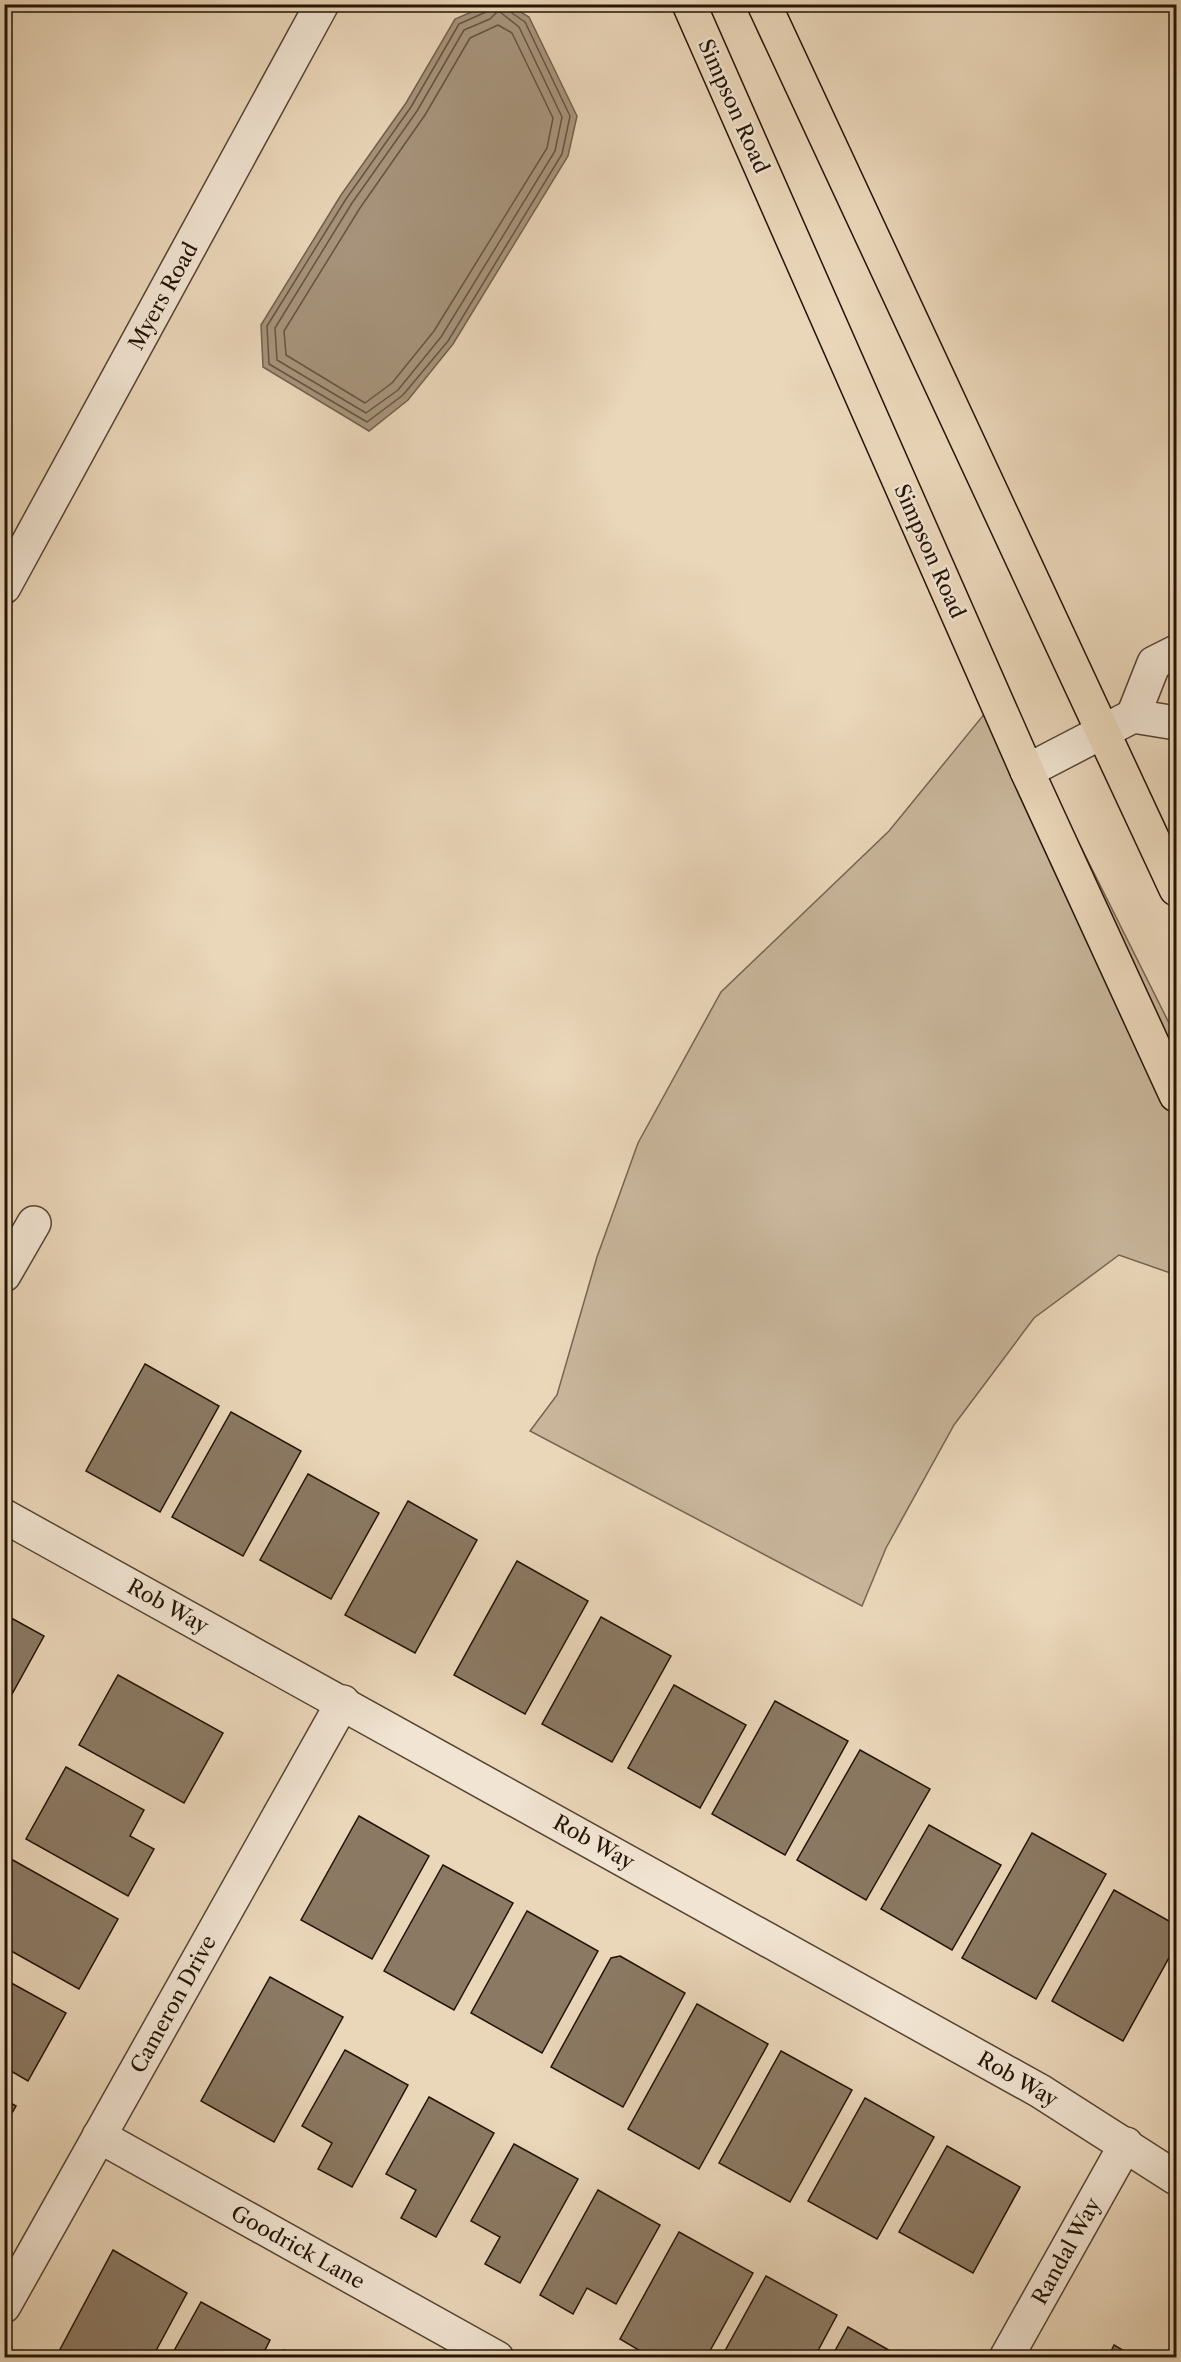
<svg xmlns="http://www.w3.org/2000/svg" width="1181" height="2362" viewBox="0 0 1181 2362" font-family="'Libre Caslon Text',serif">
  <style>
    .green { fill: #c8b59a; stroke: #766450; stroke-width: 1.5 }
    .water { fill: #a7947c; stroke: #73614c; stroke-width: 1.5 }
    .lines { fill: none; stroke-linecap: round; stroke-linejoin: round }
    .shore { stroke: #665440; stroke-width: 1.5 }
    .building { fill: #8b7963; stroke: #241405; stroke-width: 1.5 }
    .minor-casing { stroke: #564432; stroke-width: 36 }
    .major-casing { stroke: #241405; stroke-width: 36 }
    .minor { stroke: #f1e4d2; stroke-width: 33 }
    .major { stroke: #ead6b9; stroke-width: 33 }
    .labels { text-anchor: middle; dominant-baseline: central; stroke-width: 4.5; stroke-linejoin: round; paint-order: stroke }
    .street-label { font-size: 21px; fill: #241405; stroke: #f1e4d2 }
  </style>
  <rect width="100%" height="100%" fill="#ead6b9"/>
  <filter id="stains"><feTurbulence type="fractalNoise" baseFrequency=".00333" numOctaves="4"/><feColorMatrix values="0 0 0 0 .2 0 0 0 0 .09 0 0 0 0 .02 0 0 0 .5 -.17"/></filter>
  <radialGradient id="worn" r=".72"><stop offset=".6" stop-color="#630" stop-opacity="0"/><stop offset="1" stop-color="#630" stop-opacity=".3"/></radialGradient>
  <path class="green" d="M1003,691L1176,1037V1275L1119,1255L1034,1318L954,1425L886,1548L862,1606L530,1431L557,1395L597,1257L638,1143L721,992L889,831Z"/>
  <path class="water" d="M490,4L509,5L529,17L577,116L568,156L453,344L408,400L369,431L263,367L261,325L341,195L406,103L455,19Z"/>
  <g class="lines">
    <g class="shore">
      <path d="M490,4L486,12L459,24L411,107L346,199L267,326L269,364L367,422L403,395L448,341L562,154L570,116L525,22L509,11L507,4"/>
      <path d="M497,12H500L519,27L562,117L555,151L441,337L398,390L366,413L277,360L275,328L352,203L417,111L464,30L490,19Z"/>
      <path d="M498,25L512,33L553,118L547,148L434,331L392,383L365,403L286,355L284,331L360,208L425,115L470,38Z"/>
    </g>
  </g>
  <g class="building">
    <path d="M145,1364L219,1406L160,1512L86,1471Z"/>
    <path d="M231,1412L301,1451L243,1556L172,1517Z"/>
    <path d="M308,1474L379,1513L331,1599L260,1560Z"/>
    <path d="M408,1501L477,1540L415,1653L345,1615Z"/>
    <path d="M517,1561L588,1601L525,1714L454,1675Z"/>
    <path d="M4,1614L44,1636L6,1705L4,1704Z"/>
    <path d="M601,1617L671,1656L612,1762L542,1724Z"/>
    <path d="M118,1675L223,1733L184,1803L79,1745Z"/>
    <path d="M674,1685L746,1725L700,1808L628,1768Z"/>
    <path d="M775,1701L848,1741L785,1855L712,1814Z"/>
    <path d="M860,1750L930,1789L866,1900L797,1860Z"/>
    <path d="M66,1767L144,1810L130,1836L154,1849L128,1896L26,1839Z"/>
    <path d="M359,1816L429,1856L372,1959L301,1920Z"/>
    <path d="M929,1825L1001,1865L952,1950L881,1909Z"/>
    <path d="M1032,1833L1106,1874L1036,1999L962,1958Z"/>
    <path d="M11,1859L118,1919L79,1989L4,1947V1870Z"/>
    <path d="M443,1865L513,1903L454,2010L384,1971Z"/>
    <path d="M1114,1890L1176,1925V1945L1123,2041L1052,2001Z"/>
    <path d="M527,1911L598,1951L542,2053L471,2013Z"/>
    <path d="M620,1956L685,1993L623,2107L551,2067L611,1958Z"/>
    <path d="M270,1977L343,2017L274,2142L201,2101Z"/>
    <path d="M4,1979L66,2013L28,2081L4,2067Z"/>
    <path d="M697,2004L768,2044L699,2169L628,2129Z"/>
    <path d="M345,2050L408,2085L352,2187L318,2169L332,2143L302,2126Z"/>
    <path d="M781,2051L852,2090L790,2202L719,2163Z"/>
    <path d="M429,2097L494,2133L436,2237L401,2218L416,2190L386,2174Z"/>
    <path d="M865,2098L934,2137L877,2239L808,2201Z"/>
    <path d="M4,2099L16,2106L4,2127Z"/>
    <path d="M514,2144L578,2179L520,2283L485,2264L500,2237L471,2221Z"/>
    <path d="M947,2146L1020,2187L973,2273L899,2232Z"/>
    <path d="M598,2190L660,2225L616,2304L587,2288L573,2314L540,2295Z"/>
    <path d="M679,2232L753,2273L706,2358H652L620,2339Z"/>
    <path d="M113,2250L187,2293L152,2358H61L57,2355Z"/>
    <path d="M766,2276L837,2315L814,2358H721Z"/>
    <path d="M201,2302L270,2340L261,2358H170Z"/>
    <path d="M848,2327L903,2358H831Z"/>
    <path d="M1114,2345L1136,2358H1108Z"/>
    <path d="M284,2350L298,2358H280Z"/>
  </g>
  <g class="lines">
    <defs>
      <g id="minor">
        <path d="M4,587L322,4"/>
        <path d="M1133,716L1154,663L1176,652"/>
        <path d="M1027,771L1133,716L1176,723"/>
        <path d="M4,1275L34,1223"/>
        <path d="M4,1516L1040,2091L1176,2178"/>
        <path d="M99,2136L497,2358"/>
        <path d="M4,2306L343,1702"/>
        <path d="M1006,2358L1126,2144"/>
      </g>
      <g id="major">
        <path d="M689,4L1027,771L1176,1095"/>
        <path d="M764,4L1176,889"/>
      </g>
    </defs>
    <use href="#minor" class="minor-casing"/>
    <use href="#major" class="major-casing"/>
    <use href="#minor" class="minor"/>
    <use href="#major" class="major"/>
  </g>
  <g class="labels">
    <g class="street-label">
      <text transform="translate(734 106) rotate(66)">Simpson Road</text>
      <text transform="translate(163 296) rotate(-61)">Myers Road</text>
      <text transform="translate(930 551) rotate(66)">Simpson Road</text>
      <text transform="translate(168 1606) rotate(29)">Rob Way</text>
      <text transform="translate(594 1842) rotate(29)">Rob Way</text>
      <text transform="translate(173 2004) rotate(-61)">Cameron Drive</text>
      <text transform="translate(1018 2079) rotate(30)">Rob Way</text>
      <text transform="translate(298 2247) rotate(29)">Goodrick Lane</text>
      <text transform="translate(1066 2251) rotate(-61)">Randal Way</text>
    </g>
  </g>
  <rect width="1181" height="2362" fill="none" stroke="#ead6b9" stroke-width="24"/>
  <rect x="6" y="6" width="1169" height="2350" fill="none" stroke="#241405" stroke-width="3"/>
  <rect x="12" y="12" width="1157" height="2338" fill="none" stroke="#241405" stroke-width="1.5"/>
  <rect width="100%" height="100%" filter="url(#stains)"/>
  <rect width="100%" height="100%" fill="url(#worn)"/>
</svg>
